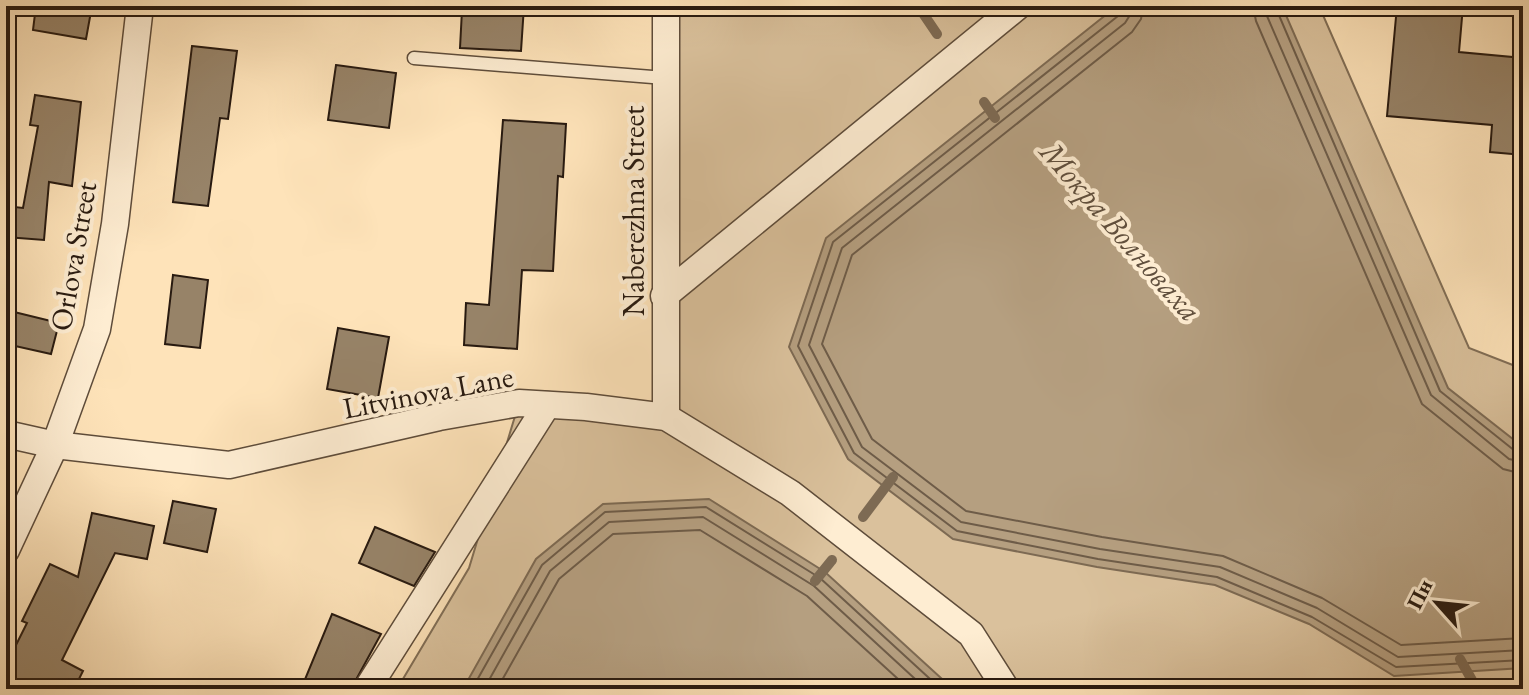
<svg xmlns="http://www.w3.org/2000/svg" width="1529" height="695" viewBox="0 0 1529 695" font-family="'EB Garamond',serif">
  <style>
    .green { fill: #dac19c; stroke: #816e56; stroke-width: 2 }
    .water { fill: #b59f80; stroke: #7d6a53; stroke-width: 2 }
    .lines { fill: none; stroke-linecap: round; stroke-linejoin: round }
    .shore { stroke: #6e5c48; stroke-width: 2 }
    .stream { stroke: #7d6a53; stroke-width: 10 }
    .building { fill: #978368; stroke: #281a10; stroke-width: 2 }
    .service-casing { stroke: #5e4c3a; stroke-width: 15 }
    .minor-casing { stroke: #5e4c3a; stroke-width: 29 }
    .service { stroke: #feedd2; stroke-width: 12 }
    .minor { stroke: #feedd2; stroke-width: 26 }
    .labels { text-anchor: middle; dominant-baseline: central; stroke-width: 8; stroke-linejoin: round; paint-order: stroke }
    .street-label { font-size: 30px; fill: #281a10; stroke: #feedd2 }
    .water-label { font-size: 32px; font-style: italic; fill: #604f3d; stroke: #feedd2 }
  </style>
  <rect width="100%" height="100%" fill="#fee3b9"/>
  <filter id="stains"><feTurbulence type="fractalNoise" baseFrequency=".0025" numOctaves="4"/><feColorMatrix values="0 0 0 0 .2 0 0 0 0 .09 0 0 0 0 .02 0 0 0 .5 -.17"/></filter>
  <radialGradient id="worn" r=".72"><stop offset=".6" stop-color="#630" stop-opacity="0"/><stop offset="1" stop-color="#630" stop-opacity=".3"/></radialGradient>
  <path class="green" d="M666,6H1319L1469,348L1523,369V689H397L469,568L519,403L665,417Z"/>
  <g class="water">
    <path d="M1117,6H1282L1448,388L1523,447V668L1394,676L1309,624L1215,585L1097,567L953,539L848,459L789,347L826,238Z"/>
    <path d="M709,499L825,572L953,689H463L536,559L603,504Z"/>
  </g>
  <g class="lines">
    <g class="shore">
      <path d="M1121,6L1118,16L833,242L798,346L854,453L957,531L1098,559L1217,577L1312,617L1396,667L1523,660"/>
      <path d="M1131,6L1130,15L1125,23L842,248L809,345L862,447L961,522L1100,549L1220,567L1317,608L1398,657L1523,650"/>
      <path d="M1143,6L1141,19L1132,32L852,255L822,344L872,439L966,511L1102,537L1223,556L1322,598L1401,645L1523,638"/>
      <path d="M1253,6L1256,21L1422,404L1503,469L1523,474"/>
      <path d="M1265,6L1267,16L1431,395L1509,459L1523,462"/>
      <path d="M1275,6L1440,391L1515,451L1523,452"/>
      <path d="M472,689L542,565L605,512L706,507L820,578L941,689"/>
      <path d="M484,689L550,571L609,522L703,517L814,586L926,689"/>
      <path d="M497,689L559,579L613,534L700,530L807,596L909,689"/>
    </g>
    <g class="stream">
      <path d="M918,6L937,34"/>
      <path d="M984,102L995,118"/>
      <path d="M863,517L893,477"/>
      <path d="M815,581L832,560"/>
      <path d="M1460,659L1477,689"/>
    </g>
  </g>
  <g class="building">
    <path d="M36,6H92L86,39L33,30Z"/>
    <path d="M469,6H524L521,51L460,48L462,10H469Z"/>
    <path d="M1397,6H1463L1459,52L1523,58V155L1490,152L1492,125L1387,116Z"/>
    <path d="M192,46L237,51L228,119L220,118L208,206L173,202Z"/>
    <path d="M336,65L396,73L389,128L328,120Z"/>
    <path d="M35,95L81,102L72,186L49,182L44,240L6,237V206L23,208L38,126L30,125Z"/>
    <path d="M503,120L566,124L563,177L558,176L553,271L522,270L517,349L464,345L466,303L489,305Z"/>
    <path d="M173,275L208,280L200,348L165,344Z"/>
    <path d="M6,310L59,323L51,354L6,344Z"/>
    <path d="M338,328L389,337L378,398L327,389Z"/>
    <path d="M173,501L216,509L207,552L164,543Z"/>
    <path d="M92,513L154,526L147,559L115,553L62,660L83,671L74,689H34L6,675V665L27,623L22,621L50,564L78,577Z"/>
    <path d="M375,527L435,552L414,586L359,563Z"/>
    <path d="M332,614L381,634L351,689H301Z"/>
  </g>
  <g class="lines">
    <defs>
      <path id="service" d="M414,58L665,78"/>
      <g id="minor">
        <path d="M664,296L1018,6"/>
        <path d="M666,417V6"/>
        <path d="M6,434L55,445L229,465L439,417L519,403L586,407L666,417L790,493L971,634L1006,689"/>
        <path d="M6,550L55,445L97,329L115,224L140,6"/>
        <path d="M367,689L547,405"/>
      </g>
    </defs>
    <use href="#service" class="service-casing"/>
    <use href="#minor" class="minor-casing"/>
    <use href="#service" class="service"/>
    <use href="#minor" class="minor"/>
  </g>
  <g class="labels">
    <g class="street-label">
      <text transform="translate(633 211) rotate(-90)">Naberezhna Street</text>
      <text transform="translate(73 256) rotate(-80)">Orlova Street</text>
      <text transform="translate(428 392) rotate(-11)">Litvinova Lane</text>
    </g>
    <g class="water-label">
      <text transform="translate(1121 231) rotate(49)">Мокра Волноваха</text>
    </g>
  </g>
  <rect width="1529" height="695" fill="none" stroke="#fee3b9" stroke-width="32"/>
  <rect x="8" y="8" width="1513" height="679" fill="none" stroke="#281a10" stroke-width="4"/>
  <rect x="16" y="16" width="1497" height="663" fill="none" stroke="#281a10" stroke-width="2"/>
  <g transform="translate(1437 603) rotate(297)" stroke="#feedd2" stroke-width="6" paint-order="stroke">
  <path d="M0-6L14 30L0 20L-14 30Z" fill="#281a10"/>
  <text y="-12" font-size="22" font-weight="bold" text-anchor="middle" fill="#281a10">Пн</text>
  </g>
  <rect width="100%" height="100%" filter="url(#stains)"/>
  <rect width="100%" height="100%" fill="url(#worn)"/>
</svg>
